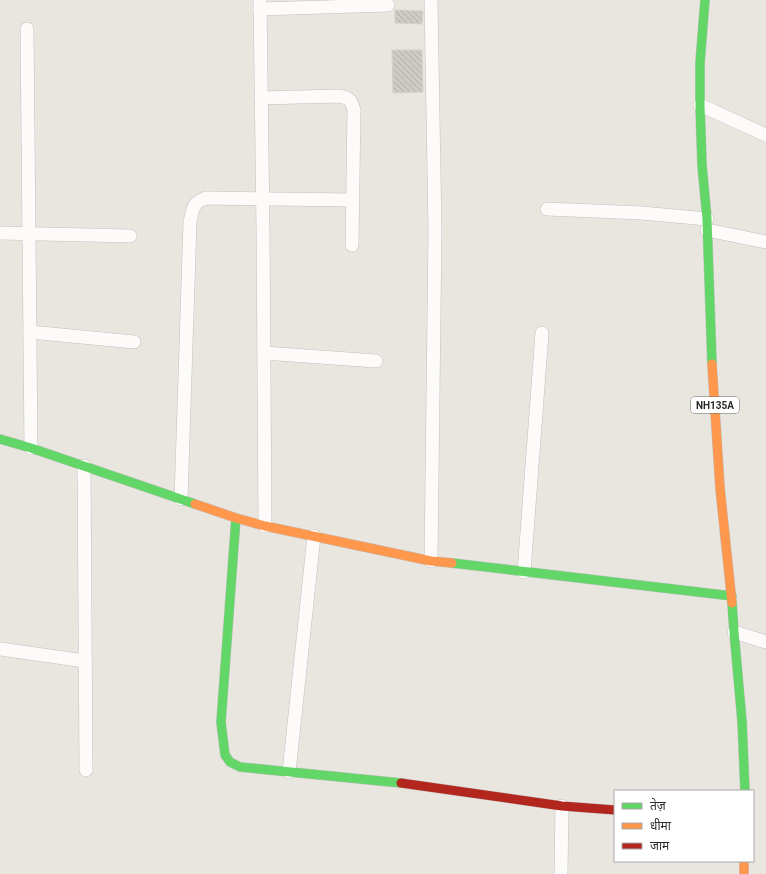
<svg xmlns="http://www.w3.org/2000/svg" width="766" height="874" viewBox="0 0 766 874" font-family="Roboto,'Noto Sans Devanagari',sans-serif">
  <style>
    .building { fill: url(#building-back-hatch); stroke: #d4d1cb }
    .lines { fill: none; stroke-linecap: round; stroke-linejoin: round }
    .street-casing { stroke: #c2c1c1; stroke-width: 14 }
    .fast-casing { stroke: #c2c1c1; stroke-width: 10 }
    .slow-casing { stroke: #c2c1c1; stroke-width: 10 }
    .jam-casing { stroke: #c2c1c1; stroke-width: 10 }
    .street { stroke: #fcfbfa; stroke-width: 13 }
    .fast { stroke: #63d668; stroke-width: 9 }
    .slow { stroke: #ff974d; stroke-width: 9 }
    .jam { stroke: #b3261e; stroke-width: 9 }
    .labels { text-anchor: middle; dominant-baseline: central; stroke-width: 3.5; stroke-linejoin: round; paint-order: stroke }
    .shield { fill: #fff; stroke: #6a6a6a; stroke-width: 1 }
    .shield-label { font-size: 10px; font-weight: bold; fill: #2a2a2a }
  </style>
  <defs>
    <pattern id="building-back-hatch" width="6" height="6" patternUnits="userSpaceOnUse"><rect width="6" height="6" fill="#cecbc6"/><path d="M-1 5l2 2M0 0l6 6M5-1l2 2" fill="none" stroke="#b1aeaa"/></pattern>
  </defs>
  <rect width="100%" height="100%" fill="#e9e5df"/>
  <g class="building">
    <path d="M395,10L423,11L422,24L395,23Z"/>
    <path d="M392,50H422L423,92L393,93Z"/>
  </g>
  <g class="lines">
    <defs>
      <g id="street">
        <path d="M260,0L263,228L265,526"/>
        <path d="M260,9L388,5"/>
        <path d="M27,29L31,448"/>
        <path d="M261,98L339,96C350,98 351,100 354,110L352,245"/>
        <path d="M700,105L766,135"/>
        <path d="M547,209L642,213L707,219"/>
        <path d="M707,230L766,242"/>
        <path d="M0,233L130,236"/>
        <path d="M30,332L134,342"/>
        <path d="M264,353L376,361"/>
        <path d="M84,466L86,770"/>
        <path d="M181,499L190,222C193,209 192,203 206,198L352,200"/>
        <path d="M431,561L435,230L431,0"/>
        <path d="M524,572L542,333"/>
        <path d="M734,632L766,642"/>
        <path d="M0,649L85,661"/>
        <path d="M289,772L314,536"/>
        <path d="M561,874L562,806"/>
      </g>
      <g id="fast">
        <path d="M705,0L700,63V105L702,165L707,219L712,364"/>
        <path d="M0,439L31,448L195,504"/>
        <path d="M236,518L221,722L225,755L230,762L240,767L401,783"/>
        <path d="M452,563L732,596"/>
        <path d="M732,603L734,632L742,721L745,791"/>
      </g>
      <g id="slow">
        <path d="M712,364L720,488L732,603"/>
        <path d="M195,504L236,518L265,526L431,561L452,563"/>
        <path d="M744,861V874"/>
      </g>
      <path id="jam" d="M401,783L562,806L615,810"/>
    </defs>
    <use href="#street" class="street-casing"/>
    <use href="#fast" class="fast-casing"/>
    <use href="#slow" class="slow-casing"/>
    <use href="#jam" class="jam-casing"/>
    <use href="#street" class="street"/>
    <use href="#fast" class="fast"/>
    <use href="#slow" class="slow"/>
    <use href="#jam" class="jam"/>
  </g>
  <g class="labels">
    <rect class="shield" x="691" y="397" width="48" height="16" rx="3"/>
    <g class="shield-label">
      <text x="715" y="405">NH135A</text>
    </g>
  </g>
  <rect x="614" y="790" width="140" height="72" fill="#ffffff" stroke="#aaaaaa"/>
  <rect x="622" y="803" width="20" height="6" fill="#63d668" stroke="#aaaaaa"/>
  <text x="650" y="810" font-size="12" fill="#2a2a2a">तेज़</text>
  <rect x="622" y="823" width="20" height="6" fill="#ff974d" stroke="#aaaaaa"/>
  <text x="650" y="830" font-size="12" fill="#2a2a2a">धीमा</text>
  <rect x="622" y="843" width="20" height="6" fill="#b3261e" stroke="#aaaaaa"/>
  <text x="650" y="850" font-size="12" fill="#2a2a2a">जाम</text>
</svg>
